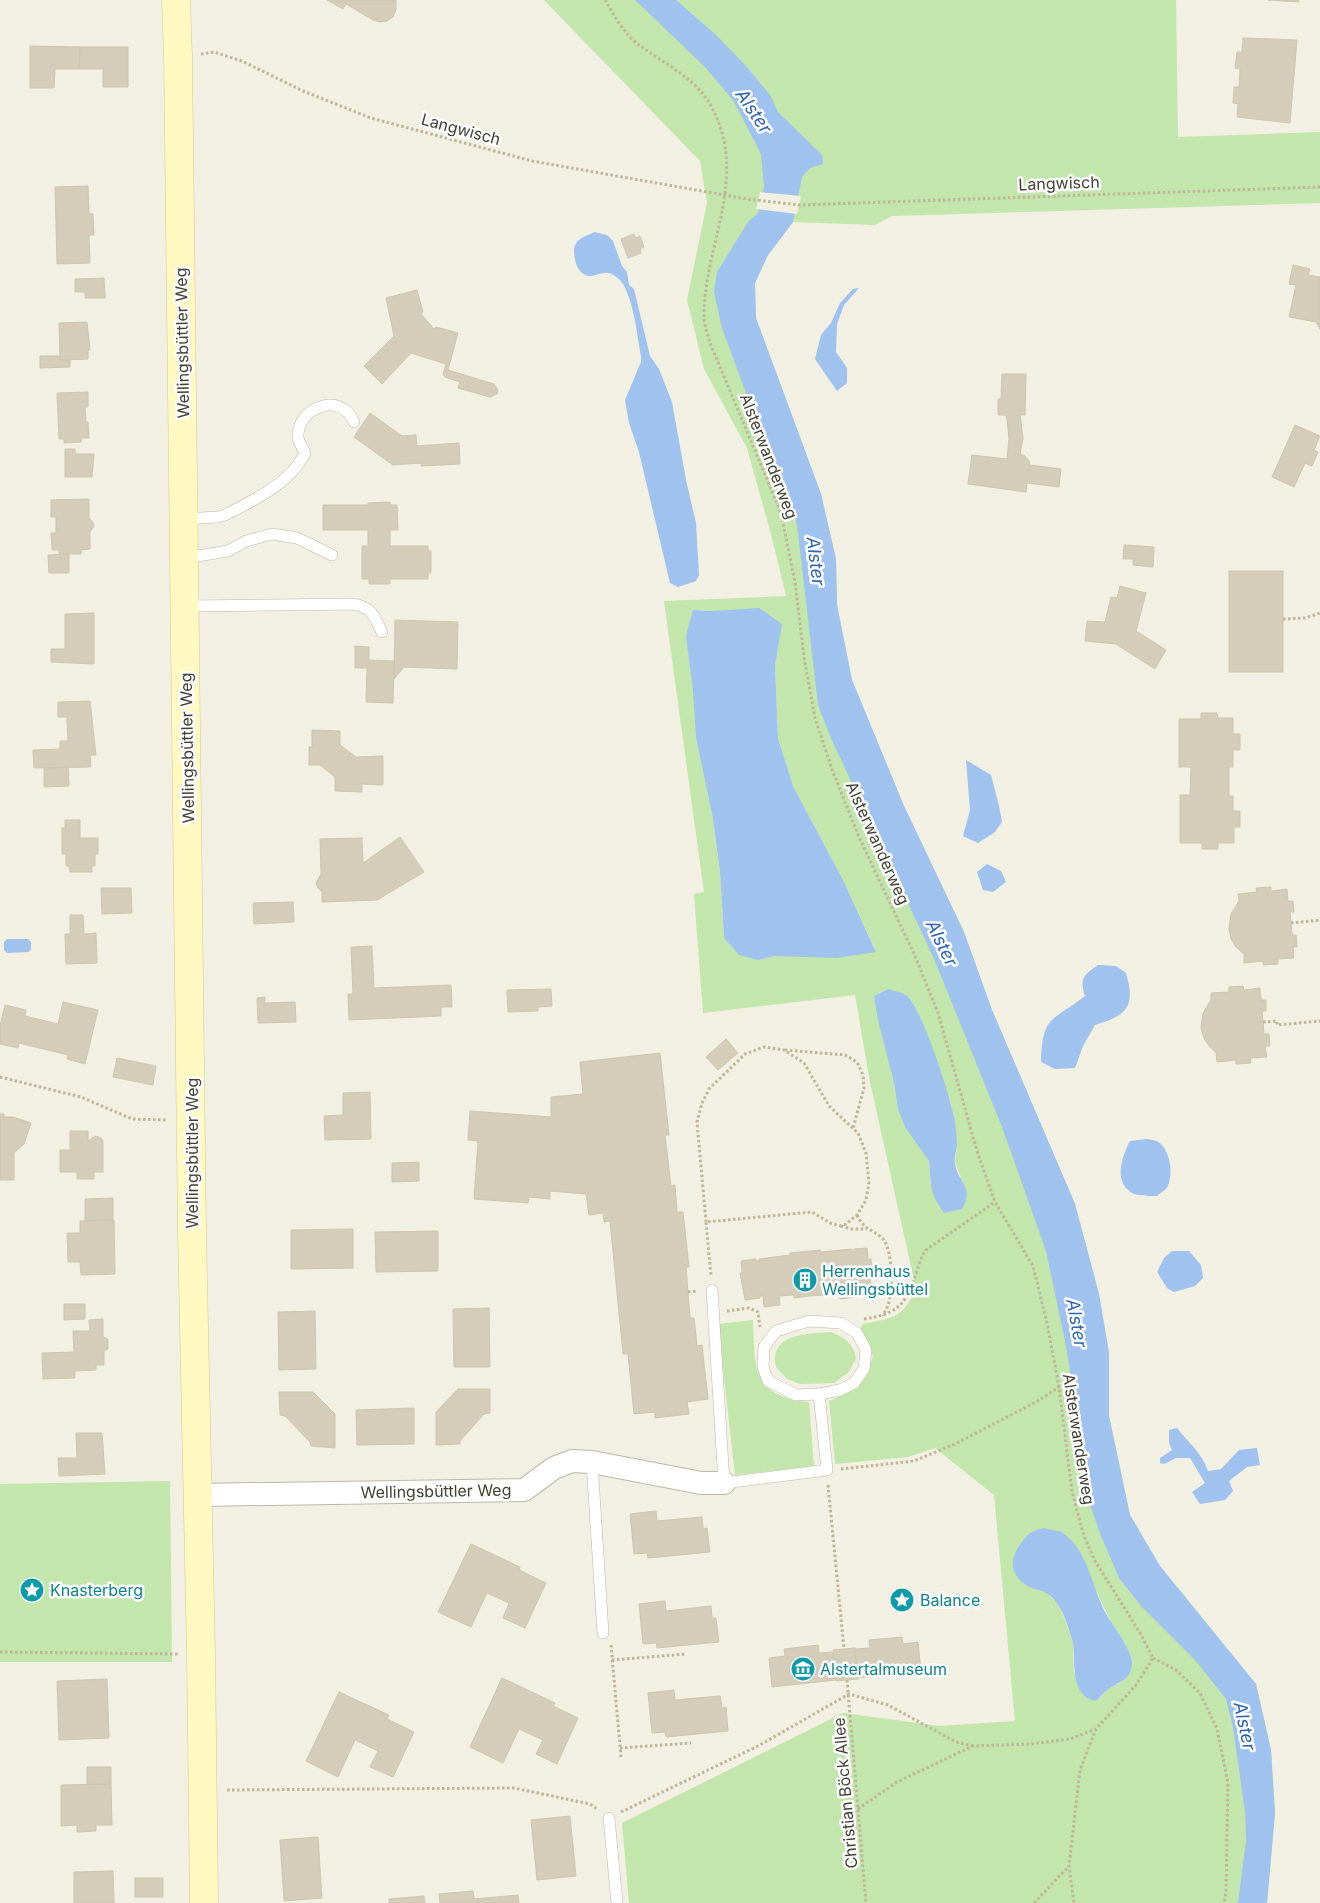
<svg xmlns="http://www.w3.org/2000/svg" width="1320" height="1903" viewBox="0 0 1320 1903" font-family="Inter,sans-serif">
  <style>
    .green { fill: #c3e6ac; fill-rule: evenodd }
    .water { fill: #9fc2ef }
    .pier { fill: #f2efe3 }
    .building { fill: #d3cdb9; stroke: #cec6ac }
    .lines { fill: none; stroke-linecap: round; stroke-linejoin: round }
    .service-casing { stroke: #bdb8a6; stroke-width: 12 }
    .minor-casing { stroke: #bdb8a6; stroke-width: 24 }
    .secondary-casing { stroke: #d2ca93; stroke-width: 29 }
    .path { stroke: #beb697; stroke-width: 3; stroke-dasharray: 2.5 2.5; stroke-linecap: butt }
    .service { stroke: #fff; stroke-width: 11 }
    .minor { stroke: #fff; stroke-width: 22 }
    .secondary { stroke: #fef8c1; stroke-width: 28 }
    .labels { text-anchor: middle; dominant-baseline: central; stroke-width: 5; stroke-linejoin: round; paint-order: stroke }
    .street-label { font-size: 16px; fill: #434034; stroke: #fff }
    .culture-label { font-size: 16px; fill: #0d838f; stroke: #fff; text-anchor: start }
    .water-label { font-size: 18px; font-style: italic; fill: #2e65ae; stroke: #fff }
  </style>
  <rect width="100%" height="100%" fill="#f2efe3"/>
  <g class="green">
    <path d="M544,0H1176L1178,137L1320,132V203L892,216L875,225L793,222L768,255L755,283L756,318L821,494L836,559L837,605L852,680L904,806L964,932L992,1010L1075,1204L1099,1294L1109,1353V1416L1130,1515L1160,1566L1256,1684L1271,1750L1275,1813L1267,1903H629L622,1823L843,1713L939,1726L1015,1721L994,1495L935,1448L908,1457L835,1464L829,1401C858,1388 863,1387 873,1356L860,1329L863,1324C893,1318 903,1318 916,1289L870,1082L855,995L703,1013L694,894L704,892L664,601L786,596L771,534L747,448L704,369L687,300L707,203L700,161ZM693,610L714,611L777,645L775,665L778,738L793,786L844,882L876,951L775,956L758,960L724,938L720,872L713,819L696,738ZM888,989L906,995L917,1010L951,1104L957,1144L955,1162L961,1177L931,1185L929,1161L898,1109L894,1084L874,996ZM1086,1566C1098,1594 1108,1621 1126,1645L1121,1683L1110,1687L1096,1701L1074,1673L1073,1643L1065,1620L1058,1604L1047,1593Z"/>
    <path d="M753,1320C755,1368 751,1396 809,1402L814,1466L735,1475L718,1324Z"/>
    <path d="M831,1332C845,1338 853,1343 856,1358L849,1372L834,1383L800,1384L787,1379L776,1367C769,1333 807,1334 831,1332Z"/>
    <path d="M170,1481L172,1662H0V1484Z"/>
  </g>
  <g class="water">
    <path d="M635,0H676L715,34L746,66L770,95L778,112L822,155L823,164L810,168L802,177L793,222L768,255L755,283L756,318L821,494L836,559L837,605L852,680L904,806L964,932L992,1010L1075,1204L1099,1294L1109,1353V1416L1130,1515L1160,1566L1256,1684L1271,1750L1275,1813L1267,1903H1238L1246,1840L1245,1812L1233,1727L1226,1699L1196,1661L1142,1607L1119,1578L1101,1536L1088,1499L1067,1351L1046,1251L1002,1127L935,961L830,736L818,705L797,525L786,489L746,393L722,328L714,292L717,272L748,222L758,213L764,187L761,154L733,100L704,66Z"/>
    <path d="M595,232L607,235L613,241L622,266L627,272L629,285L634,289L650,356L659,369L672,402L686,480L696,523L699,575L696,581L678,587L670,583L639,452L629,423L625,400L641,362V356C637,334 634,303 623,284C621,280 613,273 608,273C603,272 597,275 592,276C579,277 574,262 574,251C574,239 586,236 595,232Z"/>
    <path d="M859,288L844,305L837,324L836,352L847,368V383L837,391L815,359L821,335L831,323L840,303L853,289Z"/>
    <path d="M759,608L782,624L775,665L778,738L793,786L844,882L876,952L837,958L775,956L758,960L739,955L724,938L720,872L713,819L696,738L693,691L686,636L693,610L714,611Z"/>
    <path d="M966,760L991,775L999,806L1002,822L995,832L978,843L963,836L970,810Z"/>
    <path d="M987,864L1001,871L1006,882L993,892L983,890L977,872Z"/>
    <path d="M7,939H28L31,942V950L28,952L7,953L4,950V942Z"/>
    <path d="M1098,965L1116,966L1126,973C1136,1007 1127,1015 1095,1025L1083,1046L1075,1068L1055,1069L1041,1062C1042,1015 1053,1021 1085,996C1079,978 1084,975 1098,965Z"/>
    <path d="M888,989C893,991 902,992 906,995C923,1009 951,1099 955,1122C956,1130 957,1138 957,1145C956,1151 954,1158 955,1164C958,1183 975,1187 962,1209L944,1213L934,1197L931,1185L929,1161L905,1127L898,1109L894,1083L878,1020L874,996Z"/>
    <path d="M1147,1139C1153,1140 1157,1140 1161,1144C1171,1154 1174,1178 1166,1189C1163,1191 1159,1194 1157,1196C1150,1196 1138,1196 1132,1193C1113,1181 1122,1157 1130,1141Z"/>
    <path d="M1172,1251H1189L1201,1265L1203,1278L1195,1286L1174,1292L1167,1288L1157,1272L1164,1258Z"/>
    <path d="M1177,1428C1188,1442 1202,1453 1208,1471L1221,1469L1239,1450L1257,1448L1260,1465L1247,1467L1229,1481L1233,1491L1225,1500L1200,1504L1192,1492L1205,1483L1190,1458H1176L1164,1464L1160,1463V1458L1172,1450L1169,1443V1430Z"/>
    <path d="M1044,1528C1050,1530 1058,1530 1063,1533C1087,1550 1092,1585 1104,1610C1111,1624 1133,1650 1132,1664C1130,1681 1120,1681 1110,1688C1105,1691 1100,1697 1096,1701C1069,1696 1076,1663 1073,1643C1071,1636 1068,1628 1066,1621C1062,1611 1056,1598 1046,1593C1042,1590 1036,1590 1032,1588C1014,1580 1007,1565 1018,1548C1027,1534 1029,1532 1044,1528Z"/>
  </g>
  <path class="pier" d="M760,192L801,196L797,214L756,209Z"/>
  <g class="building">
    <path d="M327,0H396V10L393,17L387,21L380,22L373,20L346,4L343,9Z"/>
    <path d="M1268,0H1299V2Z"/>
    <path d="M1243,38L1297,40L1290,123L1237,117L1238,104L1233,103L1234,87H1239L1240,69L1235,68L1237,52H1242Z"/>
    <path d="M30,46L80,47L79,69H55L54,88H30Z"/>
    <path d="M80,47H128V87H103V69H79Z"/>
    <path d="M88,186L89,214H93L94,235H89L90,263L57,264L55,187Z"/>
    <path d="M634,234L636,238L640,236L644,247L640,249L641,253L628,258L621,239Z"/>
    <path d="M1293,265L1310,269L1308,275L1320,277V329L1316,322L1289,317L1296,285L1289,284Z"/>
    <path d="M104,278L105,298H85V292H75V279Z"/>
    <path d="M417,290L423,312L421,314L434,329L436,327L458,333L448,370L494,384L498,390L497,394L490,397L458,388L460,382L445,377L443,374L446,364L411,353L382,384L364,366L394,336L386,298Z"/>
    <path d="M87,322L90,350H88V359L60,360L59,323Z"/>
    <path d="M40,356H60V360H70V367L40,368Z"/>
    <path d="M1002,374H1026L1025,415H1020L1023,438L1020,454L1025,456L1029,461L1030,465L1061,469L1059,487L1027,483L1026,492L968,484L972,455L1007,459L1009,439L1007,419L1006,415H998V399H1001Z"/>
    <path d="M88,392V407H85L86,422H88L89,438H81V442L64,443V439H59L57,393Z"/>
    <path d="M370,413L402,436L416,435L417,446L459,443L460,464L421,466V463L393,465L354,437Z"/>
    <path d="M1295,425L1320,436L1314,450L1318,452L1312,466L1305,463L1294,487L1272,477Z"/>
    <path d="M65,449H75V454H94L92,477H65Z"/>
    <path d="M89,499V518L93,522L94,526L90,532V549L81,550V554H59V550H52L51,533H56V517H51V500Z"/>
    <path d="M390,502V505H397L398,530H390V546H428V551H431V573H428V579H390V584H369V579H362V546H368V530H323V505H368V503Z"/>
    <path d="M1124,545L1154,547L1153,567L1133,565V559H1123Z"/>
    <path d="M69,554V573H49L48,555Z"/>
    <rect x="1229" y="571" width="54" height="101"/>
    <path d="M1120,586L1146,593L1136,631L1166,650L1155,669L1116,644L1085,641L1087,621L1105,622L1111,597L1117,598Z"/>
    <path d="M94,613V664L51,662V649H65V614Z"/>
    <path d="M395,620L458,622L457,669L404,667L394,679Z"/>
    <path d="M355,646L369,647V660L394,661L393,703L366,702L367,668H355Z"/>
    <path d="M90,701L96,755H90L91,767L34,768L33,750L60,749V741H68L67,717H58V702Z"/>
    <path d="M1201,713H1217L1218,718H1233V734H1240V750H1233V767H1229V796H1233V811H1240V827H1234V843H1218V849H1202V843H1180V795H1190L1191,767H1179V719H1201Z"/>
    <path d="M312,730L340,731V745L356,757L383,756V785L362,784V792L335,791V777L320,765H309V747H312Z"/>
    <path d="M68,767L69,786L44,787V768Z"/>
    <path d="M65,820H80V838H98V854H95V866H92V872H70L69,866H66V854H62V828H65Z"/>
    <path d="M400,837L424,872L377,900L322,902V892L318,888L316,883L321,874L320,839L362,838L363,863Z"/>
    <path d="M1271,887V891L1287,889L1288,901H1293L1294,912H1290L1292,935H1296L1297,947H1293L1294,958L1278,959V964L1263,965V961L1244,963V954L1236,947L1231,939L1229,929L1231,914L1239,901L1238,894L1257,892L1256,888Z"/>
    <path d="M101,888H131L132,913L102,914Z"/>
    <path d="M293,902L294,922L254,924L253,903Z"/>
    <path d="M70,915H83L84,934L96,933L97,963L66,964L65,934H70Z"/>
    <path d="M372,946L374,988L451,985L452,1007H441V1016L349,1020L348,994H353L351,947Z"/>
    <path d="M1243,986L1244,990L1260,988L1261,1000H1266V1011H1262L1264,1034H1269L1270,1046H1265L1267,1057L1250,1058L1251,1063L1236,1064V1060L1217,1062L1216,1053L1209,1046L1204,1038L1201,1028L1203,1013L1211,1000V993L1229,992V987Z"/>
    <path d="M551,989L552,1006L538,1007V1011L508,1012L507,990Z"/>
    <path d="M265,997V1003L295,1002L296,1022L258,1023L257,998Z"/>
    <path d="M63,1002L98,1010L85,1064L67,1059L68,1055L19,1043L18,1048L0,1044V1026L5,1005L26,1010L25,1016L58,1024Z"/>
    <path d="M726,1039L738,1053L718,1070L706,1057Z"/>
    <path d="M660,1053L669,1135H665L671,1186L675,1185L677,1212H683L689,1267H686L690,1318H694L697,1346L702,1345L708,1399L687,1402L689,1414L655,1418V1412L634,1414L628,1354H623L610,1221L604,1222L603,1213L589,1215L586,1194L550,1191V1199L529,1197L528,1203L474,1199L478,1141L468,1140L470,1111L551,1117V1097L583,1094L580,1062Z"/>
    <path d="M117,1058L156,1066L153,1085L113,1077Z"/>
    <path d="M370,1092L371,1139L325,1140L324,1116L343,1115V1093Z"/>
    <path d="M0,1114H4V1117H13L31,1123L24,1144L14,1153V1180H0Z"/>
    <path d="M70,1131H88V1141L95,1136L101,1138L103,1141V1172H94V1179H77V1172H60V1150H70Z"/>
    <path d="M419,1162V1181L392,1182V1163Z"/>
    <path d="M113,1198V1220L85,1221V1199Z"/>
    <path d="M114,1220L115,1274L81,1275L80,1262H68L67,1233H80V1221Z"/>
    <path d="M353,1229V1268L291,1269V1230Z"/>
    <path d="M438,1231V1271L376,1272L375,1232Z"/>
    <path d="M867,1248L868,1259H871L873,1274L870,1275L871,1287L858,1288V1286H856L857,1297L840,1299L839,1290L824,1292V1295L809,1296L794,1298V1295L779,1296L780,1305L764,1307L763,1296H760V1298L745,1300L740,1273H742L741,1261L756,1259V1261H759V1259L790,1255V1253L820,1250L821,1252L852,1249V1251H854V1249Z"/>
    <path d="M64,1304H85V1319L64,1320Z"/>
    <path d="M489,1308L490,1367H454L453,1309Z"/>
    <path d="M315,1311L316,1369L279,1370L278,1312Z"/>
    <path d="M103,1319V1337L108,1339V1349L104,1351V1365H96V1370L75,1371V1378L43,1379L42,1353L74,1352L73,1331H90L89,1320Z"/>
    <path d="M458,1389H490V1413L484,1414L460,1441V1444L436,1445V1412Z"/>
    <path d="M279,1392H313L335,1414V1448L311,1446L310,1442L285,1416L280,1415Z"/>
    <path d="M414,1408V1444L357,1445L356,1410Z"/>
    <path d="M76,1433H102L105,1474L59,1476L58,1458H77Z"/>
    <path d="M656,1511L657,1521L702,1517L703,1529L707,1528L710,1552L648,1558L647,1553L634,1554L630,1514Z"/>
    <path d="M471,1544L520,1567L519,1570L546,1583L525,1628L503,1618L509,1603L487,1593L471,1627L438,1612Z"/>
    <path d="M665,1601L666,1611L711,1606L712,1618H716L719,1642L657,1648L656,1643L643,1644L639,1604Z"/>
    <path d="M902,1637L903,1644L918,1642L921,1671L858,1678L855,1649L870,1648L869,1640Z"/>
    <path d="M818,1645L819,1653L833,1652L836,1680L772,1687L769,1658L785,1656L784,1649Z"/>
    <path d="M855,1648L858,1679L836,1681L833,1650Z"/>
    <path d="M502,1678L555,1703L553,1706L578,1718L557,1764L536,1754L543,1740L519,1729L503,1763L470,1747Z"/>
    <path d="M107,1679L109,1738L59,1740L57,1681Z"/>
    <path d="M674,1690L675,1700L720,1696L722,1708L726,1707L728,1731L666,1737L665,1732L652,1733L648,1693Z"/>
    <path d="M339,1692L389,1715L387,1719L414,1732L393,1777L370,1767L378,1751L355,1740L338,1777L306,1761Z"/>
    <path d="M87,1767H111V1784L87,1785Z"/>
    <path d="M111,1784L112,1825H96V1831L77,1832V1825L61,1826V1785Z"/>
    <path d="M570,1816L576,1876L537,1880L531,1820Z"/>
    <path d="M318,1837L322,1898L284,1901L280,1840Z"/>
    <path d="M113,1871L114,1903H74V1872Z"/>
    <rect x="135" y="1878" width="28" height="19"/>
    <path d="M473,1891L474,1899L518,1895L519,1903H440L439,1894Z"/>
    <path d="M424,1896L425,1903H389V1899Z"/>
  </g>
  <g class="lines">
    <defs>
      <g id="service">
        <path d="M184,519L218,517L225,515C254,500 291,483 305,453C303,448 299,443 298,438C296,408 341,390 354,422"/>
        <path d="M185,558L228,551L246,541L272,534L297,538L332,555"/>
        <path d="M185,606L353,604C373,608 373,615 382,632"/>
        <path d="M712,1290L724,1483L827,1470L819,1394"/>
        <path d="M809,1321L841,1323L857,1333L866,1350L864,1369L854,1383L840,1390L819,1394L796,1395L768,1381L763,1367L764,1347L776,1331Z"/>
        <path d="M592,1462L603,1633"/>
        <path d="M609,1818L617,1903"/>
      </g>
      <path id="minor" d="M197,1495L524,1490L554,1468L572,1461L592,1462L701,1483H724"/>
      <path id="secondary" d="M176,0L178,56L192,1233L201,1654L204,1903"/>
    </defs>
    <use href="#service" class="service-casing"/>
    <use href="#minor" class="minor-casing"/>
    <use href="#secondary" class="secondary-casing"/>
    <g class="path">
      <path d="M605,0C614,15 624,34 639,45C663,63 696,78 711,106C750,177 704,244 704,317C704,325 708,335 710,343L781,513L795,582L804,657L815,718L833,772L859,837L915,956L938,1013L977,1151L995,1202L1033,1266L1047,1323L1059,1387L1072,1492L1084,1536L1095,1561L1140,1633L1153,1658L1136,1685L1096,1729L1080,1770L1069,1866L1074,1903"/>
      <path d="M201,54L214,52L242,61L303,91L371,118L532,161L747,199L799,205L1320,187"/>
      <path d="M1283,619L1305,618L1320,613"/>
      <path d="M1291,923L1320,920"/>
      <path d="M1263,1022L1277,1021V1025L1320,1021"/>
      <path d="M785,1050L845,1055L857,1062L863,1075L864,1088L853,1128"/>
      <path d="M0,1077L81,1097L132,1119L167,1120"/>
      <path d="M857,1215C864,1230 871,1228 882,1238C893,1247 893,1292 888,1305C887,1309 884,1312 883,1316"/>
      <path d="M706,1222L697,1122L702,1103L709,1089L745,1054L764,1047L784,1050L804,1063L829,1106L858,1133L866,1153L869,1182L866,1200L857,1215L846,1224L841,1226L830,1223L812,1212L706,1222L711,1276"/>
      <path d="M841,1226L852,1229H867"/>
      <path d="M688,1292L697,1291"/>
      <path d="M727,1311L749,1308L758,1312L760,1327"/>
      <path d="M864,1319C890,1315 904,1309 913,1282C918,1271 919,1260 926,1250L995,1202"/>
      <path d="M841,1469L914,1461L955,1444L1036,1402L1059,1387"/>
      <path d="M828,1485L844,1649"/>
      <path d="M611,1645L621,1757"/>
      <path d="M0,1652L178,1654"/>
      <path d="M1153,1658L1176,1670L1200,1693L1217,1729L1228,1783L1226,1893L1224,1903"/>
      <path d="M612,1660L686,1654"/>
      <path d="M847,1680L866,1903"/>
      <path d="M620,1748L691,1743"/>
      <path d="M227,1790L514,1788L590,1804L597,1809"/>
      <path d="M858,1809L897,1782L973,1746L1031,1744L1070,1739L1096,1729"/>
      <path d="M621,1812L758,1746L849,1694L888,1705L956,1742L973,1746"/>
      <path d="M1034,1903L1069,1866"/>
    </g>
    <use href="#service" class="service"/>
    <use href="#minor" class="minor"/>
    <use href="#secondary" class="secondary"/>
  </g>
  <defs>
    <symbol id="building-disc" viewBox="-11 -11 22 22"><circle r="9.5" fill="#0f9aa8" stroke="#fff"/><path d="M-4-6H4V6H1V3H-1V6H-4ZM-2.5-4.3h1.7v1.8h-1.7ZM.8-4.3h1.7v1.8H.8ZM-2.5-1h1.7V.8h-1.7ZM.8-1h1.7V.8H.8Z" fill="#fff"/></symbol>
    <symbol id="sight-disc" viewBox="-11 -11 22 22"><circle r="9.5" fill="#0f9aa8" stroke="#fff"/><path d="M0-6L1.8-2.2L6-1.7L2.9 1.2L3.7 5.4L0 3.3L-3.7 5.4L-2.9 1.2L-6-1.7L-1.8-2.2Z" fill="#fff"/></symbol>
    <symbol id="museum-disc" viewBox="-11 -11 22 22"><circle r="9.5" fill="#0f9aa8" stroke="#fff"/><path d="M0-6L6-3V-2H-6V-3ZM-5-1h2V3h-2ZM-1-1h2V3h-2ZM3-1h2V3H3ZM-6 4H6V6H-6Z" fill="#fff"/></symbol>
  </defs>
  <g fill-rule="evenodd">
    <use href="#building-disc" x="791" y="1266" width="28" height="28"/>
    <use href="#sight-disc" x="18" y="1576" width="28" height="28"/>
    <use href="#sight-disc" x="888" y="1586" width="28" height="28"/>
    <use href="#museum-disc" x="789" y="1655" width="28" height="28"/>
  </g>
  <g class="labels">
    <g class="street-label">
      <text transform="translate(461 129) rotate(15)">Langwisch</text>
      <text transform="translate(1059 183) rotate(-2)">Langwisch</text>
      <text transform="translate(182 343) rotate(-91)">Wellingsbüttler Weg</text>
      <text transform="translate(769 456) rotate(69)">Alsterwanderweg</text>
      <text transform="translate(187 748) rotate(-91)">Wellingsbüttler Weg</text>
      <text transform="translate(878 843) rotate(66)">Alsterwanderweg</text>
      <text transform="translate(192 1153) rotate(-90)">Wellingsbüttler Weg</text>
      <text transform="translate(1079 1439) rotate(81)">Alsterwanderweg</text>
      <text transform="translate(436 1491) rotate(-1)">Wellingsbüttler Weg</text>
      <text transform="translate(845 1793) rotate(-95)">Christian Böck Allee</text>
    </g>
    <g class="culture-label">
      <text x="822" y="1271">Herrenhaus<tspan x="822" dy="18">Wellingsbüttel</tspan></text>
      <text x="50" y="1590">Knasterberg</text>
      <text x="920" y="1600">Balance</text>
      <text x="820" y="1669">Alstertalmuseum</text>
    </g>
    <g class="water-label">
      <text transform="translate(754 111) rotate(56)">Alster</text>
      <text transform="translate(816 561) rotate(83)">Alster</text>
      <text transform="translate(942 943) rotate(64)">Alster</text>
      <text transform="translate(1077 1323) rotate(80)">Alster</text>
      <text transform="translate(1245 1726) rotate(78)">Alster</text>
    </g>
  </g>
</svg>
